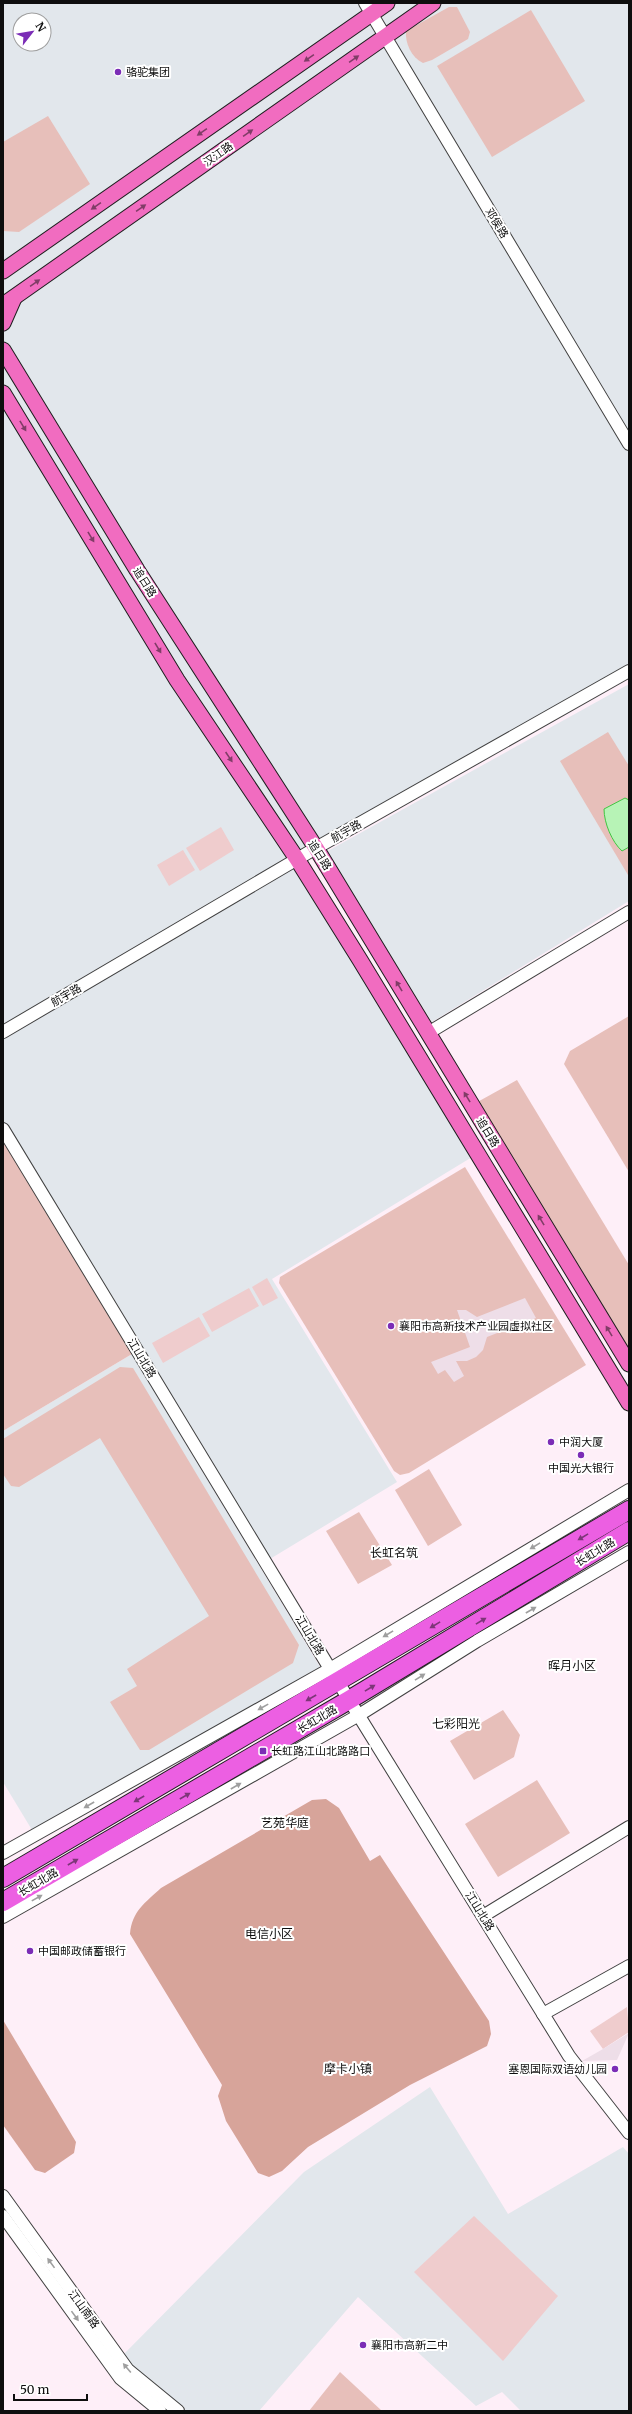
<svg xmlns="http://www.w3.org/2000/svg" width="632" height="2414" viewBox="0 0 632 2414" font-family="Merriweather,'Noto Sans SC',serif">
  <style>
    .industrial { fill: #e2e7ec; fill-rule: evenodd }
    .green { fill: #e7bfba }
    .forest { fill: #d7a49a }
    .pitch { fill: #efcccd }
    .plaza { fill: #eedee8 }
    .water { fill: #b7f3b6; stroke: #41c643 }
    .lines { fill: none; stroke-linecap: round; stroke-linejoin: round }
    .minor-casing { stroke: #414141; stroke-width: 14 }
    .major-casing { stroke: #1f1f1f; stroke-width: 17 }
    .highway-casing { stroke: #1f1f1f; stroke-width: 20 }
    .minor { stroke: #fff; stroke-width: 12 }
    .major { stroke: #f16cc0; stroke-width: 15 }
    .highway { stroke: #ec5fe2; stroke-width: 18 }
    .oneway { fill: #803d67 }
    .oneway2 { fill: #7d3678 }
    .oneway3 { fill: #9f9f9f }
    .poi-dot { fill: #7b2db6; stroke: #fff; stroke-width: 1.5 }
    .labels { text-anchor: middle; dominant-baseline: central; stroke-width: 4; stroke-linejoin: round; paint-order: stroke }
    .poi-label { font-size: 11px; fill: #0e0e0e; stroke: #fff; text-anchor: start }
    .street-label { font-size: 11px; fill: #0e0e0e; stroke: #fff }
    .neighbourhood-label { font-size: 12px; fill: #0e0e0e; stroke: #fff }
  </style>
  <rect width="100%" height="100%" fill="#feeff8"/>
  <g class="industrial">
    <path d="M3,3H629V671L297,859L477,1154L272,1279L397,1482L265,1562L3,1129ZM20,20H44V44H20Z"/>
    <path d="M629,684V901L432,1022L326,852Z"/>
    <path d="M132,1354L320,1667L32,1830L3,1782V1431Z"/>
    <path d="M430,2087L508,2214L623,2147L629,2154V2411H521L502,2392L476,2406L358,2297L259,2411H184L122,2356L304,2172Z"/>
  </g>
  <g class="green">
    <path d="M449,7H457L470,32L468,39L432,60L423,63C411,57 405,43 406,31Z"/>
    <path d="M531,10L585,101L492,157L437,66Z"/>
    <path d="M48,116L90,184L19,232L3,231V142Z"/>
    <path d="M608,732L629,766L628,875L560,761Z"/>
    <path d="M629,1016V1172L564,1064L570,1051Z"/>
    <path d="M517,1080L629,1265V1364L472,1105Z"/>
    <path d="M3,1134L137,1351L3,1431Z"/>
    <path d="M465,1167L586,1365L409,1473L400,1475L394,1471L279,1283L280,1277Z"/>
    <path d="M120,1367L133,1368L299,1645L293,1663L149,1750H140L110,1702L137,1686L127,1669L209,1616L100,1438L19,1487L11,1486L3,1474V1439Z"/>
    <path d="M429,1469L462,1525L428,1546L395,1490Z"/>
    <path d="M359,1512L392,1565L358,1584L326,1531Z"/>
    <path d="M503,1710L520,1735L514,1757L474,1780L450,1741Z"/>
    <path d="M537,1780L570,1833L498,1877L465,1824Z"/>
    <path d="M340,2372L382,2411H309Z"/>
  </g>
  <g class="forest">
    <path d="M326,1799L339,1808L370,1861L380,1855L489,2021L491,2034L487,2046L410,2085L308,2147L282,2171L269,2177L258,2173L226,2121L218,2096L222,2085L130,1934C132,1911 145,1903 161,1888L312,1800Z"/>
    <path d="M3,2020L76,2142L74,2153L45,2173L35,2170L3,2125Z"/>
  </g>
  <g class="pitch">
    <path d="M221,827L234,850L200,871L186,848Z"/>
    <path d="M183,850L195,870L169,886L157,865Z"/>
    <path d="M267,1278L278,1298L263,1306L252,1287Z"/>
    <path d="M249,1288L259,1306L212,1332L202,1314Z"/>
    <path d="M199,1317L210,1336L163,1363L152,1343Z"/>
    <path d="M627,2007L629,2032L603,2049L590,2031Z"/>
    <path d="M474,2216L558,2296L503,2361L414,2272Z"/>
  </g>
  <g class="plaza">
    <path d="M525,1298L536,1318L487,1337L483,1350L476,1357L467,1361H456L464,1376L454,1382L445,1370L438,1374L431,1362L470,1347L457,1310H466L477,1317Z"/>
    <path d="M629,2033L617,2060L582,2061L603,2049Z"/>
  </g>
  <path class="water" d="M625,798L629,800V847L622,851C612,842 604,823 604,809Z"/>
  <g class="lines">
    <defs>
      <g id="minor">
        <path d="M365,3L629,444"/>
        <path d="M3,1032L316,848L629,671"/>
        <path d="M428,1033L629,912"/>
        <path d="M3,1129L338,1682L569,2056L629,2133"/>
        <path d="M3,1853L330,1669L629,1490"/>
        <path d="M483,1916L629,1827"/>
        <path d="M3,1917L359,1715L477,1641L629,1552"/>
        <path d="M543,2014L629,1966"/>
        <path d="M3,2196L128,2370L178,2411"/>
        <path d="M3,2216L120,2378L160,2411"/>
      </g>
      <g id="major">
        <path d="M3,271L387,3"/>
        <path d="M3,305L433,3"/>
        <path d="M3,323L14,298"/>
        <path d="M3,350L137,570L316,848L629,1364"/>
        <path d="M3,393L177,680L297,859L360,960L629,1403"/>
      </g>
      <g id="highway">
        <path d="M3,1878L629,1510"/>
        <path d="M3,1902L349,1700L629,1531"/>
      </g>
    </defs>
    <use href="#minor" class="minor-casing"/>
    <use href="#major" class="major-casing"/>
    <use href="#highway" class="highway-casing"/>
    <use href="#minor" class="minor"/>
    <use href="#major" class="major"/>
    <use href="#highway" class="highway"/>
  </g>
  <defs><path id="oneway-solid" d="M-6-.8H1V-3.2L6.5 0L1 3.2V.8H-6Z"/></defs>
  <g class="oneway">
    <use href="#oneway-solid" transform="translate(309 58) rotate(145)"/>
    <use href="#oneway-solid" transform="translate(354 59) rotate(-35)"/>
    <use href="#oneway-solid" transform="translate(202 132) rotate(145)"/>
    <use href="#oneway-solid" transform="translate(248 133) rotate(-35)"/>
    <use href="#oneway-solid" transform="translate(96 206) rotate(145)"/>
    <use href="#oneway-solid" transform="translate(141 208) rotate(-35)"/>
    <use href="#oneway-solid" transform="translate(35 283) rotate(-35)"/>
    <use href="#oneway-solid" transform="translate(23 426) rotate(59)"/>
    <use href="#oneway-solid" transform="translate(91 537) rotate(59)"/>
    <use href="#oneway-solid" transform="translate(158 648) rotate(59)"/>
    <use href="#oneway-solid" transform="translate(229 757) rotate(56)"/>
    <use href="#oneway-solid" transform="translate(399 986) rotate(-121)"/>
    <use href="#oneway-solid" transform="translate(467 1097) rotate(-121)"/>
    <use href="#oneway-solid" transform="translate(541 1220) rotate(-121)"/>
    <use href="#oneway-solid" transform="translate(609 1331) rotate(-121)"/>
  </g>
  <g class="oneway2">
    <use href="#oneway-solid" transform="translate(583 1537) rotate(149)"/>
    <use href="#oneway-solid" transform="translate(481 1621) rotate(-31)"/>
    <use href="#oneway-solid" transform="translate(435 1625) rotate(149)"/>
    <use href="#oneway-solid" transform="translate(370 1688) rotate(-31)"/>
    <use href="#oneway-solid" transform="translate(311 1698) rotate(150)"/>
    <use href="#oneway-solid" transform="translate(185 1796) rotate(-30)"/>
    <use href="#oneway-solid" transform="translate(139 1799) rotate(150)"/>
    <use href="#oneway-solid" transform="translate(73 1862) rotate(-30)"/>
  </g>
  <g class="oneway3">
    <use href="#oneway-solid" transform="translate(535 1546) rotate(149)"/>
    <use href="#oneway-solid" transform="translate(531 1610) rotate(-30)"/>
    <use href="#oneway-solid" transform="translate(388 1634) rotate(149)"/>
    <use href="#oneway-solid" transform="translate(420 1677) rotate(-32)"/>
    <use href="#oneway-solid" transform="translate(263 1707) rotate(151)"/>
    <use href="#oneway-solid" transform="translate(236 1786) rotate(-30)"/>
    <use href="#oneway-solid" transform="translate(89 1805) rotate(150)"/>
    <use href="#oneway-solid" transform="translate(37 1898) rotate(-29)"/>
    <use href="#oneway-solid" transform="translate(51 2263) rotate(-126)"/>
    <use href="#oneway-solid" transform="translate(75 2316) rotate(54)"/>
    <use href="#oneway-solid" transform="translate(127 2368) rotate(-130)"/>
  </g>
  <g class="poi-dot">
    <circle cx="118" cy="72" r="4"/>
    <circle cx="391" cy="1326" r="4"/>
    <circle cx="551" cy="1442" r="4"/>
    <circle cx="581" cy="1455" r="4"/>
    <rect x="259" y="1747" width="8" height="8" rx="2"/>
    <circle cx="30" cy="1951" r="4"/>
    <circle cx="615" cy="2069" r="4"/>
    <circle cx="363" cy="2345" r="4"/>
  </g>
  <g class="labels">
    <g class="poi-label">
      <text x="126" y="72">骆驼集团</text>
      <text x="399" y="1326">襄阳市高新技术产业园虚拟社区</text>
      <text x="559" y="1442">中润大厦</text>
      <text x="581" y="1468" text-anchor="middle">中国光大银行</text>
      <text x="271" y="1751">长虹路江山北路路口</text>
      <text x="38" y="1951">中国邮政储蓄银行</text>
      <text x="607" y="2069" text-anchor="end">塞恩国际双语幼儿园</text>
      <text x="371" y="2345">襄阳市高新二中</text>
    </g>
    <g class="street-label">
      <text transform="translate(218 154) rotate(-35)">汉江路</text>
      <text transform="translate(497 223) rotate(59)">邓侯路</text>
      <text transform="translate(145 582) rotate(58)">追日路</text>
      <text transform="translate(346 831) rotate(-29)">航宇路</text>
      <text transform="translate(320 855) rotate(58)">追日路</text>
      <text transform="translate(66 995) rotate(-30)">航宇路</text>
      <text transform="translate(488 1132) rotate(59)">追日路</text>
      <text transform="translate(142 1358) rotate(59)">江山北路</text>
      <text transform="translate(595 1552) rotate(-31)">长虹北路</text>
      <text transform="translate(310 1635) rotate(59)">江山北路</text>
      <text transform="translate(317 1719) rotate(-30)">长虹北路</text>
      <text transform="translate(38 1882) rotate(-30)">长虹北路</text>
      <text transform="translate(480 1911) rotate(58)">江山北路</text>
      <text transform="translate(84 2309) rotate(54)">江山南路</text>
    </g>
    <g class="neighbourhood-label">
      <text x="394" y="1552">长虹名筑</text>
      <text x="572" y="1665">晖月小区</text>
      <text x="456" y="1723">七彩阳光</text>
      <text x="285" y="1822">艺苑华庭</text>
      <text x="269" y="1933">电信小区</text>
      <text x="348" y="2068">摩卡小镇</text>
    </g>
  </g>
  <rect width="632" height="2414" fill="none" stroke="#0e0e0e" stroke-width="8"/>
  <g transform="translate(32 32) rotate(59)"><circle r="19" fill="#ffffff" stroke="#9f9f9f"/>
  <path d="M0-3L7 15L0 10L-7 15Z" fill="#7b2db6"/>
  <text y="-6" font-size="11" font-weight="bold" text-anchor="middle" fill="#0e0e0e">N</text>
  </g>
  <path d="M14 2394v6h73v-6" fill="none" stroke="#0e0e0e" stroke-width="2"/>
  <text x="20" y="2394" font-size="12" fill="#0e0e0e" stroke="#ffffff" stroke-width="3" paint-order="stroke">50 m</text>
</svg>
